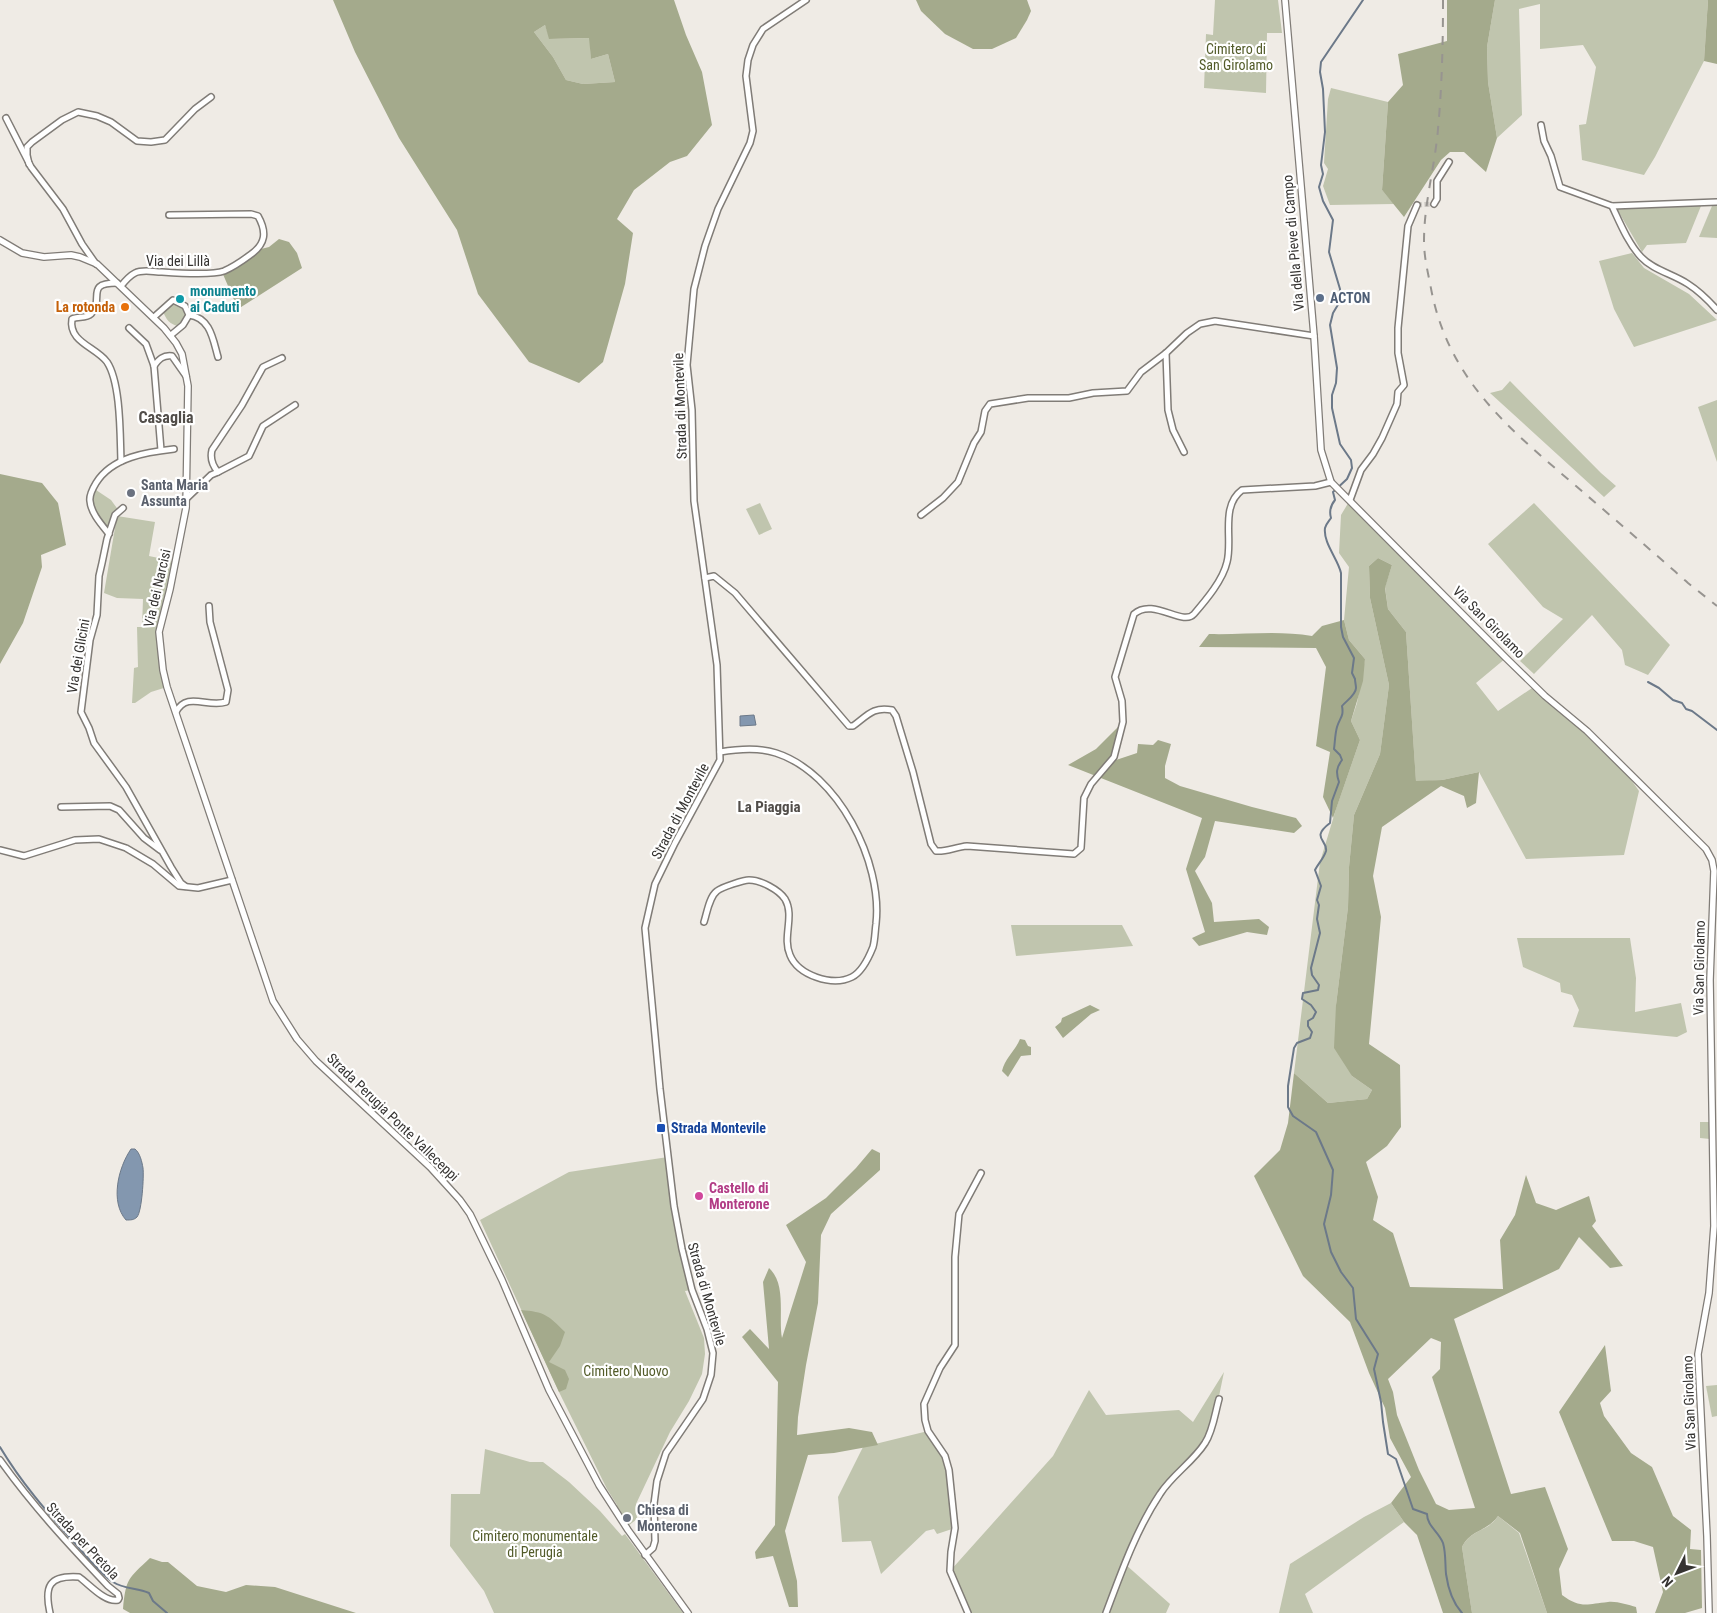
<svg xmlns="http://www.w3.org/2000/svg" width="1717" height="1613" viewBox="0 0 1717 1613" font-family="'Roboto Condensed',sans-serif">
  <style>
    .green { fill: #c0c5ae }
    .forest { fill: #a4aa8c; fill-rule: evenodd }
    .water { fill: #8397af; stroke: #6c7989 }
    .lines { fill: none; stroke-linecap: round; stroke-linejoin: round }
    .stream { stroke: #6c7989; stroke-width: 2 }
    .minor-tunnel { stroke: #cac6c1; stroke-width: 5; stroke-dasharray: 5 2.5; stroke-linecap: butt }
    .minor-casing { stroke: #807c77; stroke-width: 8 }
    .tertiary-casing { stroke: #807c77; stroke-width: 8 }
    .minor { stroke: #fff; stroke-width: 5 }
    .tertiary { stroke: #fff; stroke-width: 5.5 }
    .rail { stroke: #979490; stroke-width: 2; stroke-dasharray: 9 9; stroke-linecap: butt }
    .service-dot { fill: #5c6f8a; stroke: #fff; stroke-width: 2 }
    .culture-dot { fill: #0f9aa8; stroke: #fff; stroke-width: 2 }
    .food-dot { fill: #e8710a; stroke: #fff; stroke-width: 2 }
    .worship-dot { fill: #6b7280; stroke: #fff; stroke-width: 2 }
    .transit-dot { fill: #1a4fb4; stroke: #fff; stroke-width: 2 }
    .hotel-dot { fill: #d1479c; stroke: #fff; stroke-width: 2 }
    .labels { text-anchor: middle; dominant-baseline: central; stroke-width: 4.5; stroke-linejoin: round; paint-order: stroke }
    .park-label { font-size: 14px; fill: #525b29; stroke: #fff }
    .street-label { font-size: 14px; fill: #353331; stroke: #fff }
    .culture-label { font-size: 14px; font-weight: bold; fill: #0d838f; stroke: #fff; text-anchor: start }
    .service-label { font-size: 14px; font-weight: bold; fill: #4e5e75; stroke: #fff; text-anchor: start }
    .food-label { font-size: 14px; font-weight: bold; fill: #c56008; stroke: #fff; text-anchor: end }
    .worship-label { font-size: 14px; font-weight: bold; fill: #5b616d; stroke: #fff; text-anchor: start }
    .transit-label { font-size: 14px; font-weight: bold; fill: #164399; stroke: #fff; text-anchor: start }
    .hotel-label { font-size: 14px; font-weight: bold; fill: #b23c85; stroke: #fff; text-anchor: start }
    .neighbourhood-label { font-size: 15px; font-weight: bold; fill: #514d49; stroke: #fff }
    .quarter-label { font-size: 16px; font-weight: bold; fill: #514d49; stroke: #fff }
  </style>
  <rect width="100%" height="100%" fill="#efebe5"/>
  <g class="green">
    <path d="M1215,0H1278L1282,33H1267L1266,93L1204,88L1206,34L1213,35Z"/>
    <path d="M1495,0H1708L1704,61L1655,157L1644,175L1582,160L1579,125L1586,124L1596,67L1583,45L1540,49V4L1519,9L1522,115L1497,138L1488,82L1487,47Z"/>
    <path d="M545,25L550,39L590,38L591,59L608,54L615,82L583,84L566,80L553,57L534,32Z"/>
    <path d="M1331,88L1388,102L1382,190L1394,204L1330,205L1323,186L1328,169L1324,163L1328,99Z"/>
    <path d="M1701,206L1686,243L1647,245L1642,252L1617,209L1621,207Z"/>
    <path d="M1712,206H1717V238L1699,237Z"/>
    <path d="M1632,253L1644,268L1689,294L1717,320L1634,347L1614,309L1599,261Z"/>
    <path d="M174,302L184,308L187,316L178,326C169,324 167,320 163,312Z"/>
    <path d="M1510,381L1601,473L1616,486L1604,497L1490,393L1502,390Z"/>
    <path d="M1717,400V462L1698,407Z"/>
    <path d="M93,488L111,500L119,511L109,534L101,524L90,499Z"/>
    <path d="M1350,500L1506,658L1476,683L1498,711L1535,686C1572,718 1611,749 1639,791L1624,855L1526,859L1479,772L1442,780L1416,782L1406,632L1388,609L1385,587L1392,565L1378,558L1369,566L1370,598L1389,685L1380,754L1354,815L1349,867L1348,907L1336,1005L1352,1076L1372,1090L1367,1099L1328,1103L1294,1073L1320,862L1336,809L1360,740L1351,721L1357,703L1365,659L1349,640L1344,620L1349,567L1339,553L1341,515Z"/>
    <path d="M760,503L772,529L759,535L746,509Z"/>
    <path d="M1534,503L1670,645L1648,675L1625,665L1622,650L1592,615L1534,674L1520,661L1563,619L1543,607L1488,544Z"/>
    <path d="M117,516L155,522L149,556L173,561L159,632L167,687L151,692L135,703H132L134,668L138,667L137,627H142L143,599L117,598L104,593Z"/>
    <path d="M1011,925H1122L1133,946L1016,956Z"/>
    <path d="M1517,938H1630L1636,978L1635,1012L1681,1003L1687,1032L1677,1037L1573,1027L1579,1010L1572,995L1561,992L1560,983L1523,967Z"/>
    <path d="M1700,1122H1712L1710,1139L1700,1138Z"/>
    <path d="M668,1157L682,1249L692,1290L685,1291L704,1338L705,1354L702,1374L689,1401L670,1432L636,1504L637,1519L628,1526L614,1507L617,1505L607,1489L559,1392L480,1220L569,1172Z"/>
    <path d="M1224,1372L1217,1406L1206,1441L1161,1493L1125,1564L1170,1604L1166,1613H968L950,1571L1053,1456L1089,1390L1106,1415L1179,1410L1193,1422Z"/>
    <path d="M1717,1385V1416L1712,1417L1706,1386Z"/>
    <path d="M928,1431L945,1456L955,1528L937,1534L934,1529L926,1531L881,1574L871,1541L842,1542L838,1497L863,1447Z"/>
    <path d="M485,1449L530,1462H543L569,1482L600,1511L622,1536L625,1534L683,1613H494L484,1591L450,1546L451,1494H480Z"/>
    <path d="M1391,1503L1404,1522L1305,1594L1313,1613H1279L1290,1564L1364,1517Z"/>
    <path d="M1498,1516L1519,1533L1547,1613H1472L1462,1547C1472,1528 1487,1533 1498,1516Z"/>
  </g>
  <g class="forest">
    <path d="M333,0H674L686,35L702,72L712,125L687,156L670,162L634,190L617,219L633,233L625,284L603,362L579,383L529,362L478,294L457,230L399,138L355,52ZM545,25L549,39L589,38L591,59L608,54L615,82L583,84L566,80L553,57L534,32Z"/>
    <path d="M916,0H1027L1031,11L1027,20L1016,38L992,49H973L945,34L921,11Z"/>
    <path d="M1447,0H1495L1487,47L1488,82L1497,138L1486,172L1464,152H1450L1441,160L1404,217L1382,190L1388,102L1403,85L1398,54L1447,41Z"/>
    <path d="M1708,0H1717V64L1704,61Z"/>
    <path d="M279,239L289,242L297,253L302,268L238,309L222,272L257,250L269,247Z"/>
    <path d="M0,474L42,483L58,503L66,545L41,555L42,567L23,623L0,664Z"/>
    <path d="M1378,558L1392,565L1385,588L1388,609L1406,632L1416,781L1442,780L1479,772L1476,803L1467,808L1464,796L1441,786L1382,827L1373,876L1381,917L1369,1044L1400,1065L1401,1127L1387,1146L1366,1162L1378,1197L1373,1220L1393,1233L1410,1287L1503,1289L1500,1240L1515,1215L1526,1175L1536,1203L1556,1210L1589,1196L1596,1221L1592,1226L1623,1266L1610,1268L1579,1237L1559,1269L1454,1319L1511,1494L1545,1487L1568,1549L1559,1569L1562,1595C1581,1609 1587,1604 1608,1602C1617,1601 1628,1605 1636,1607L1637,1613H1547L1520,1533L1498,1516C1487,1532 1471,1529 1462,1547L1472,1613H1443L1417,1535L1404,1522L1391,1503L1411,1477L1390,1438L1385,1408L1369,1373L1350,1322L1303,1276L1254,1176L1280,1150L1288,1123L1294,1073L1328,1103L1367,1099L1372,1090L1352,1076L1334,1048L1336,1005L1348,907L1349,867L1354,815L1380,754L1389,685L1370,598L1369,566ZM1431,1338L1441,1342L1440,1369L1432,1377L1475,1508L1449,1510L1436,1504L1419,1470L1397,1415L1393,1392L1388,1379Z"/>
    <path d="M1344,620L1349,640L1365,659L1363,681L1351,721L1360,740L1333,818L1323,797L1330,752L1316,746L1326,667L1316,648L1199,647L1209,634C1243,635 1278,630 1312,636L1322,626Z"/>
    <path d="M1123,722L1114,757L1116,760L1137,753L1138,744L1153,745L1158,740L1171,744L1165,766V778L1180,786L1252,807L1296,818L1302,826L1294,833L1215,821L1205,857L1195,871L1212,903L1214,922L1259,919L1269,927L1267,935L1247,932L1199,946L1192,938L1205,932L1186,869L1202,818L1068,765L1096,749Z"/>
    <path d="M1090,1005L1100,1010L1091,1014L1063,1038L1055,1027L1061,1022L1062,1018Z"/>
    <path d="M1020,1039L1025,1040L1028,1046L1031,1047V1055L1021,1056L1008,1077L1002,1071C1005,1058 1015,1051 1020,1039Z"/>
    <path d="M872,1149L880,1153V1170L831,1214L821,1235L818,1303L806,1365L798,1417L797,1435L849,1428L872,1432L878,1445L834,1453L808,1455L785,1531L797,1581L798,1607H789L773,1556L756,1559L755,1552L775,1525L778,1382L742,1337L750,1329L769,1349L763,1282L769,1268C787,1284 778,1318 782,1338L806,1262L786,1225L826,1198L856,1168Z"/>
    <path d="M521,1310C545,1312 548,1315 565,1332L560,1346L549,1362L565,1370L569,1379L566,1389L559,1392Z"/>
    <path d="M1605,1345L1611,1391L1600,1403L1604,1416L1631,1453L1652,1467L1673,1516L1691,1530L1690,1549L1701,1550L1702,1608L1685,1613H1655L1663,1592L1653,1547L1634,1541H1612L1559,1412Z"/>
    <path d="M150,1558L162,1562H168L197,1586L226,1592L246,1585L275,1587L356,1613H130L123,1609C126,1578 128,1579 150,1558Z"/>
  </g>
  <g class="water">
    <path d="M754,715L756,725L740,726V716Z"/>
    <path d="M131,1149H135C140,1153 142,1162 143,1168C144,1176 142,1211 137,1217C134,1220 131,1220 126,1220C110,1202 118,1168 131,1149Z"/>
  </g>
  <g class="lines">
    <g class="stream">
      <path d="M1363,0L1321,62L1320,72L1323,89L1325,132L1321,165L1323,174L1319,187L1323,201L1333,220L1329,252L1340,289L1339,303L1333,313L1330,325L1337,368L1336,383L1332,395V408L1340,444L1351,460L1352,468L1347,479L1333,492L1335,500C1330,506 1329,511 1331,518C1329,521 1326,524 1325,528C1323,543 1338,559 1341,573V627L1343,637L1354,658L1352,673L1355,679C1355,682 1356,685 1356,688C1356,695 1346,701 1342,706C1344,717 1340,717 1337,727C1335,734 1335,742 1334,749L1340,755L1342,760C1336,768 1336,773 1339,782L1332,801L1330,823C1310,838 1328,840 1326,851C1324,858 1318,864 1315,870L1321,886L1317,900L1319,905L1317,919L1320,933L1311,968L1312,975L1319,985L1318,990L1303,993L1302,999L1311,1005L1316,1012L1313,1018L1308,1021V1026L1312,1032L1310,1038L1297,1043L1294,1048L1288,1086V1107L1293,1116L1316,1132L1333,1170L1331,1195L1324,1224L1331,1252L1341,1272L1353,1288L1356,1319L1378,1354L1374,1369L1381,1402L1383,1422L1388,1454L1396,1459L1413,1509L1427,1514C1427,1526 1439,1532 1443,1543C1446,1553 1445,1564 1446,1574C1448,1588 1453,1603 1462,1613"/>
      <path d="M1648,682L1659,688L1673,700L1682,703L1686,709L1692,711L1717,730"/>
      <path d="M0,1447C21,1482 46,1511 73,1541C86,1555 97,1571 113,1582C124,1589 137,1588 149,1593L153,1601L167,1613"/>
    </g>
    <path class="minor-tunnel" d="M1417,205L1434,204"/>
    <defs>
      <g id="minor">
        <path d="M6,118L31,167L63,209L82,244L96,264"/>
        <path d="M1541,125L1544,141L1551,156L1560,187L1612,206C1620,223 1628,243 1641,257C1653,270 1673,274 1688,284C1699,291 1709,301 1717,310"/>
        <path d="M29,164L27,155V147L32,142L62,120L78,112L97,116L111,122L137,141L151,142L165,140L195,109L211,97"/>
        <path d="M1434,204L1437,199V181L1449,162"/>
        <path d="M1612,206L1717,202"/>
        <path d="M117,283C84,283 105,299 91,314C86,319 78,316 72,319C68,342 96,347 107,362C121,383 120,436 121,461"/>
        <path d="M121,286C125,281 129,276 135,273C143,269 153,272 162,272C176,273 213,275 224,271C233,267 242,261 250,255C266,244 267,232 258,216L251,214L169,215"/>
        <path d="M189,315C211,318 213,340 218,357"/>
        <path d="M154,317L173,300L185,306L189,315L183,325L171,335"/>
        <path d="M129,328L146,344L154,366L161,450"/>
        <path d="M1166,353L1168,410L1173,430L1184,452"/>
        <path d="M154,366C159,359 163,355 172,356L186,376"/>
        <path d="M218,472L249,456L263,426L295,405"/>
        <path d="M187,498L211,475L218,472C212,465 210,458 212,450L242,405L263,367L282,358"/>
        <path d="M1350,500L1361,470L1373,454L1382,438L1397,404L1398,392L1404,385L1398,353V328L1408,226L1417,205"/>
        <path d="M123,508L115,515L107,539L102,563L99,576L97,615L90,640L81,712L89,728L94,743L126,787L171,867L181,883L185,886"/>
        <path d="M921,515L943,498L958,482L974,443L981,432L985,411L990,404L1028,398H1069L1093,393L1127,391L1141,372L1166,353L1187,333L1200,324L1215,321L1314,336"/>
        <path d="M109,534C101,524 91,513 90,501C89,495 93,488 96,483C112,457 147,452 174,449"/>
        <path d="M705,578L714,576L735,593L849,726H853C867,716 873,706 892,710L896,716L913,772L931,844L936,851C946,852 956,847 967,846L1074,854L1081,848L1084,798L1091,784L1114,757L1123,722L1122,701L1115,677L1134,614C1153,597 1183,627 1194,614C1206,600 1223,580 1227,562C1233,540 1220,506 1242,490L1315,486L1331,482"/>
        <path d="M176,712C187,691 207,708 226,702L228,690L210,622L209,606"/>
        <path d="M61,807L110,806L119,810L144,838L160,850"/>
        <path d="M0,850L24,856L75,840L99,839L126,848L153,864L179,886L198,888L232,880"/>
        <path d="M704,922C707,913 709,897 717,891C722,887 744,880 749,880C761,880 779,890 785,899C795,916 782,937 790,955C798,975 832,987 852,977C862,972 869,957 873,947C875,940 875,931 876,924C883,862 838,773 776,753C758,747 738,749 720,752"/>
        <path d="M0,1460C32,1505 70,1546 108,1586L118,1594L119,1598L118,1600C105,1603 89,1584 79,1577C49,1575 44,1586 50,1613"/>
        <path d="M645,1555L653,1548L655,1541L654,1504L657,1481L666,1453L703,1399L711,1375L713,1353L707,1329L692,1290L682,1249L674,1206L660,1089L645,928L655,884L675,843L720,760L717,665L694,501L692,410L687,365L694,289L705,246L718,209L750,143L753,131L746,76L748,60L753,45L763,29L806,0"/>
        <path d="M968,1613L950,1571L951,1552L955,1528L949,1470L945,1456L928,1431L925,1420L924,1404L940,1368L955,1345V1257L959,1214L981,1173"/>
        <path d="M1106,1613C1121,1573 1136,1530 1160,1494C1172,1475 1193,1462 1205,1443C1213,1431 1215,1413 1219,1399"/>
      </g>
      <g id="tertiary">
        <path d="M1285,0L1314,336L1321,450L1331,482L1506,658L1545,696L1587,731L1706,849L1712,860L1714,871L1710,980L1714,1226L1709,1293L1698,1354L1707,1536L1709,1613"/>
        <path d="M0,240L22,253L44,257L71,255L80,257L97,264L164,328L176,343L182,354L188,386L186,508L170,589L159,632L163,670L167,687L273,1001L297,1039L316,1061L430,1167L460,1200L470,1214L502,1280L549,1390L599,1485L628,1530L688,1613"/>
      </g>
    </defs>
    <use href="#minor" class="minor-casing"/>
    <use href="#tertiary" class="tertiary-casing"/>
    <use href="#minor" class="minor"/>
    <use href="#tertiary" class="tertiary"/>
    <path class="rail" d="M1443,0C1443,43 1442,86 1438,129C1435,166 1424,203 1424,241C1424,255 1427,269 1430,283C1446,378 1507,427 1576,486C1613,518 1651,550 1688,583L1717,606"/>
  </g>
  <circle class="service-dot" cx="1320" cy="298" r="5"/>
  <circle class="culture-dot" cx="180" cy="299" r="5"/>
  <circle class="food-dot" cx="125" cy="307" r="5"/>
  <g class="worship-dot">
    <circle cx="131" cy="493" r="5"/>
    <circle cx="627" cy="1518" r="5"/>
  </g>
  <rect class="transit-dot" x="656" y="1123" width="10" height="10" rx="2.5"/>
  <circle class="hotel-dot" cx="699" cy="1196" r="5"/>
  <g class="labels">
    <g class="park-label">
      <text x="1236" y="49">Cimitero di<tspan x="1236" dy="16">San Girolamo</tspan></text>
      <text x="626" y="1371">Cimitero Nuovo</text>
      <text x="535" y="1536">Cimitero monumentale<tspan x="535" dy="16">di Perugia</tspan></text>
    </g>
    <g class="street-label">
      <text transform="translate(1293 243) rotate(-95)">Via della Pieve di Campo</text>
      <text x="178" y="261">Via dei Lillà</text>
      <text transform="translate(680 406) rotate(-92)">Strada di Montevile</text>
      <text transform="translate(157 588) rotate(-77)">Via dei Narcisi</text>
      <text transform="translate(1489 622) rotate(45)">Via San Girolamo</text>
      <text transform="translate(78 656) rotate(-80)">Via dei Glicini</text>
      <text transform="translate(680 811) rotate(-62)">Strada di Montevile</text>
      <text transform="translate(1699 968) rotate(-89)">Via San Girolamo</text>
      <text transform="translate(393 1117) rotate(44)">Strada Perugia Ponte Valleceppi</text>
      <text transform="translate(707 1294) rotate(74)">Strada di Montevile</text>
      <text transform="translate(1689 1403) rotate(-92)">Via San Girolamo</text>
      <text transform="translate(83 1541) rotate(47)">Strada per Pretola</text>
    </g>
    <g class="culture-label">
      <text x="190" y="291">monumento<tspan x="190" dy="16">ai Caduti</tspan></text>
    </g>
    <g class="service-label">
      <text x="1330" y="298">ACTON</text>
    </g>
    <g class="food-label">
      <text x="115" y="307">La rotonda</text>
    </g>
    <g class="worship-label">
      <text x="141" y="485">Santa Maria<tspan x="141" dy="16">Assunta</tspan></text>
      <text x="637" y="1510">Chiesa di<tspan x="637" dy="16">Monterone</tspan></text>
    </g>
    <g class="transit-label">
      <text x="671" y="1128">Strada Montevile</text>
    </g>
    <g class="hotel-label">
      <text x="709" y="1188">Castello di<tspan x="709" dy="16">Monterone</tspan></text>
    </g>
    <g class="neighbourhood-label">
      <text x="769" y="807">La Piaggia</text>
    </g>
    <g class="quarter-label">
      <text x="166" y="417">Casaglia</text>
    </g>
  </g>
  <g transform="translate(1677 1573) rotate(228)" stroke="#ffffff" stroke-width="4" paint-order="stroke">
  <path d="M0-4L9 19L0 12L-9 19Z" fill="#353331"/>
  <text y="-8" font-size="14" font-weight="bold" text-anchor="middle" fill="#353331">N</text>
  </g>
</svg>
